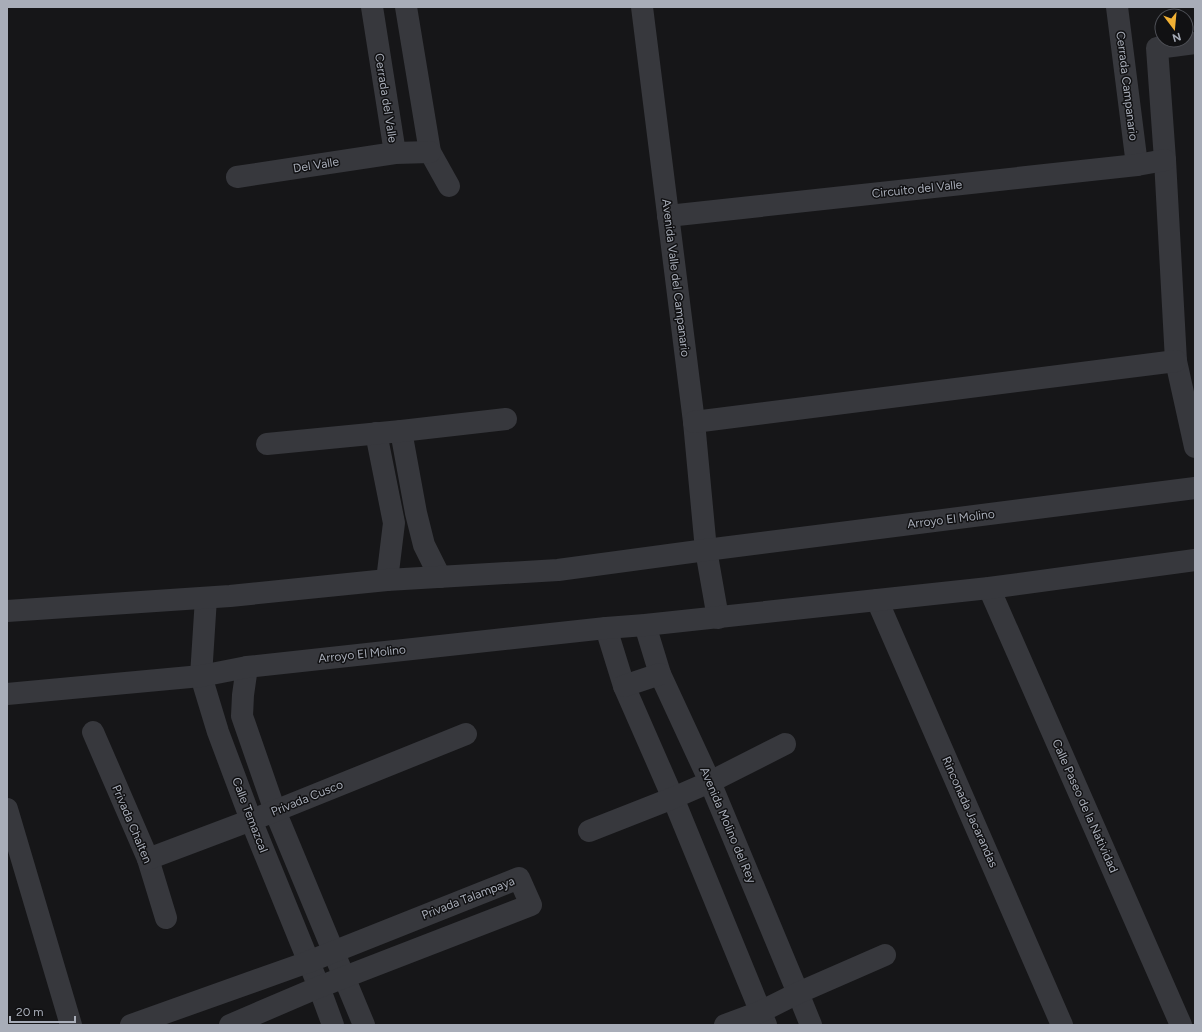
<svg xmlns="http://www.w3.org/2000/svg" width="1202" height="1032" viewBox="0 0 1202 1032" font-family="Figtree,sans-serif">
  <style>
    .lines { fill: none; stroke-linecap: round; stroke-linejoin: round }
    .minor { stroke: #37383d; stroke-width: 22 }
    .tertiary { stroke: #37383d; stroke-width: 22 }
    .labels { text-anchor: middle; dominant-baseline: central; stroke-width: 3; stroke-linejoin: round; paint-order: stroke }
    .street-label { font-size: 12px; fill: #a8adb8; stroke: #111113 }
  </style>
  <rect width="100%" height="100%" fill="#161618"/>
  <g class="lines">
    <g class="minor">
      <path d="M372,7L395,153"/>
      <path d="M406,7L430,152L449,186"/>
      <path d="M642,7L694,422L706,550L718,618"/>
      <path d="M1117,7L1137,165"/>
      <path d="M1195,43L1157,48L1165,160L1176,361L1195,447"/>
      <path d="M237,177L395,153L430,152"/>
      <path d="M668,216L1137,165L1165,160"/>
      <path d="M694,422L1176,361"/>
      <path d="M401,431L416,513L424,545L440,577"/>
      <path d="M376,433L394,523L387,580"/>
      <path d="M267,444L401,431L506,419"/>
      <path d="M989,588L1181,1025"/>
      <path d="M206,598L201,676L218,732L251,820L319,987L333,1025"/>
      <path d="M877,600L1062,1025"/>
      <path d="M645,625L660,674L710,782L798,993L811,1025"/>
      <path d="M606,628L624,686L673,798L766,1025"/>
      <path d="M247,667L243,695L242,716L275,811L364,1025"/>
      <path d="M624,686L660,674"/>
      <path d="M7,694L201,676L247,667L606,628L645,625L989,588L1195,560"/>
      <path d="M93,732L148,859L166,918"/>
      <path d="M589,831L673,798L710,782L785,744"/>
      <path d="M148,859L275,811L466,734"/>
      <path d="M131,1025L308,962L519,878L531,905L319,987L230,1025"/>
      <path d="M725,1025L760,1012L798,993L885,955"/>
    </g>
    <g class="tertiary">
      <path d="M7,611L230,596L387,580L558,570L706,550L1195,488"/>
      <path d="M7,809L71,1025"/>
    </g>
  </g>
  <g class="labels">
    <g class="street-label">
      <text transform="translate(1127 86) rotate(83)">Cerrada Campanario</text>
      <text transform="translate(386 98) rotate(81)">Cerrada del Valle</text>
      <text transform="translate(316 165) rotate(-9)">Del Valle</text>
      <text transform="translate(917 189) rotate(-6)">Circuito del Valle</text>
      <text transform="translate(676 278) rotate(83)">Avenida Valle del Campanario</text>
      <text transform="translate(951 519) rotate(-7)">Arroyo El Molino</text>
      <text transform="translate(362 654) rotate(-6)">Arroyo El Molino</text>
      <text transform="translate(307 798) rotate(-22)">Privada Cusco</text>
      <text transform="translate(1085 806) rotate(66)">Calle Paseo de la Natividad</text>
      <text transform="translate(970 812) rotate(66)">Rinconada Jacarandas</text>
      <text transform="translate(250 815) rotate(69)">Calle Temazcal</text>
      <text transform="translate(132 824) rotate(67)">Privada Chalten</text>
      <text transform="translate(728 825) rotate(67)">Avenida Molino del Rey</text>
      <text transform="translate(468 898) rotate(-21)">Privada Talampaya</text>
    </g>
  </g>
  <rect width="1202" height="1032" fill="none" stroke="#a8adb8" stroke-width="16"/>
  <g transform="translate(1174 28) rotate(164)"><circle r="19" fill="#111113" stroke="#4d4f55"/>
  <path d="M0-3L7 15L0 10L-7 15Z" fill="#f2b134"/>
  <text y="-6" font-size="11" font-weight="bold" text-anchor="middle" fill="#a8adb8">N</text>
  </g>
  <path d="M10 1016v6h65v-6" fill="none" stroke="#a8adb8" stroke-width="2"/>
  <text x="16" y="1016" font-size="12" fill="#a8adb8" stroke="#111113" stroke-width="3" paint-order="stroke">20 m</text>
</svg>
